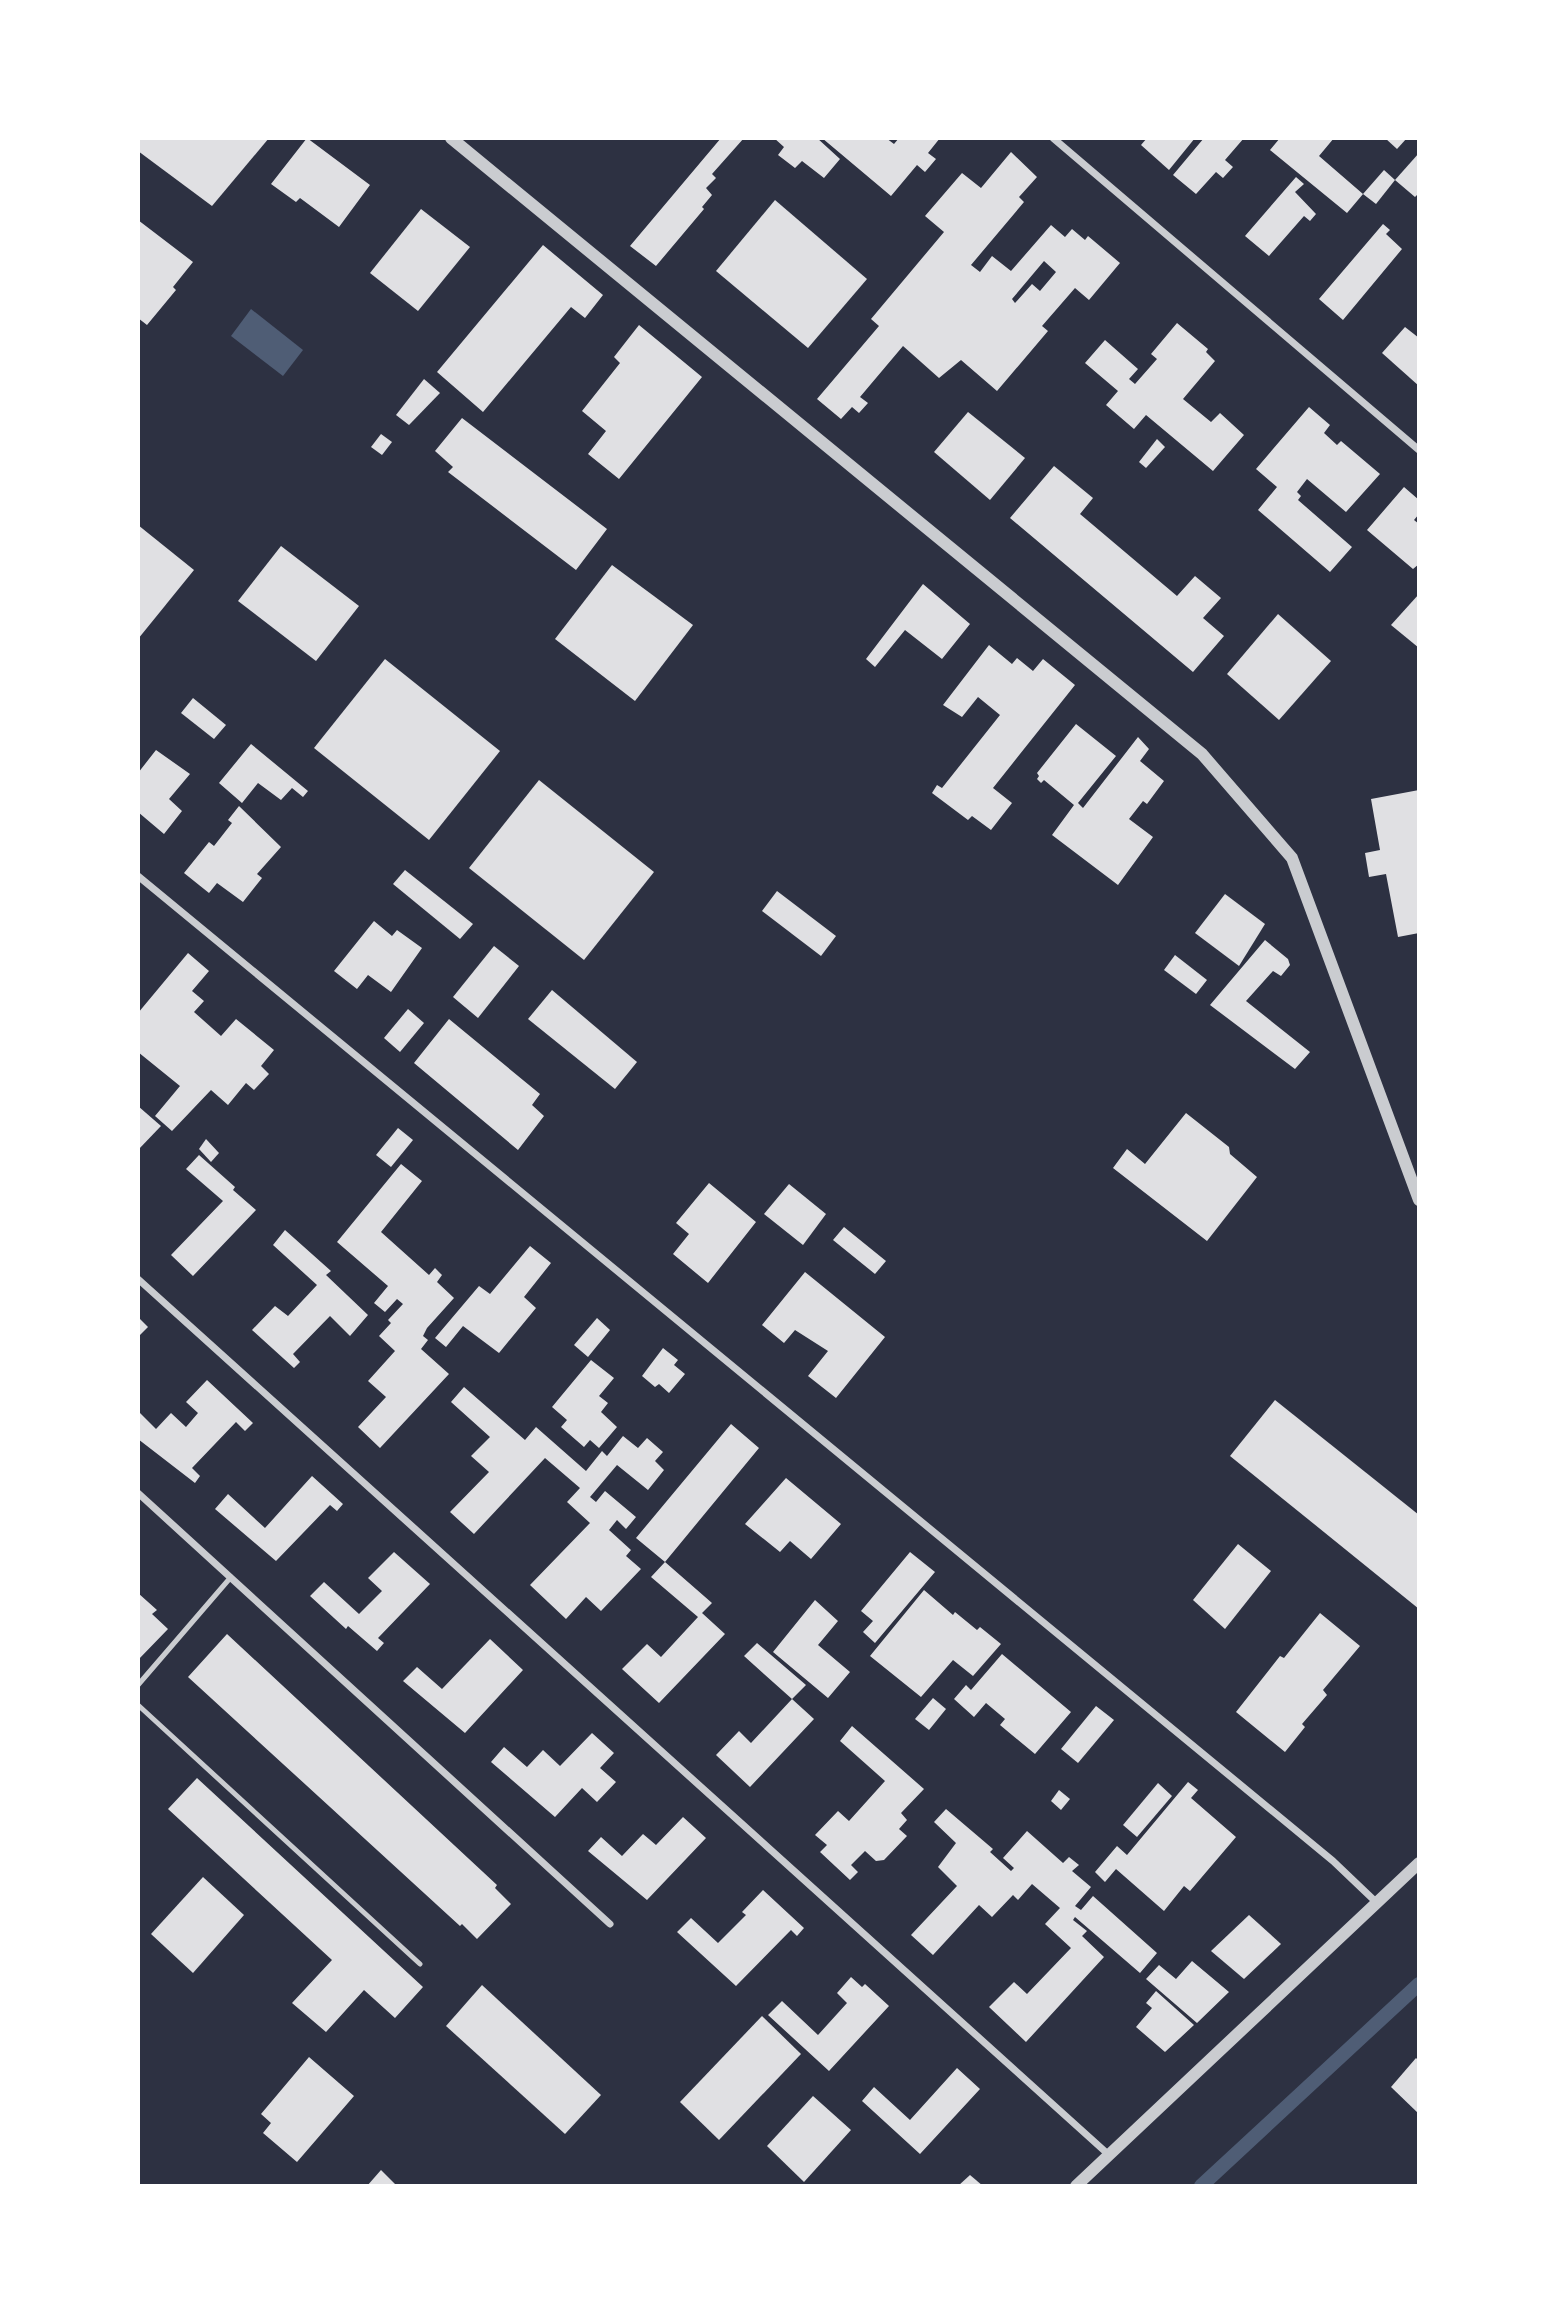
<svg xmlns="http://www.w3.org/2000/svg" width="1557" height="2324" viewBox="0 0 1557 2324" font-family="Jost,sans-serif">
  <style>
    .water { fill: #4f5d75 }
    .lines { fill: none; stroke-linecap: round; stroke-linejoin: round }
    .stream { stroke: #4f5d75; stroke-width: 14 }
    .building { fill: #e0e0e3; fill-rule: evenodd }
    .service { stroke: #caccd0; stroke-width: 5 }
    .minor { stroke: #caccd0; stroke-width: 7 }
    .tertiary { stroke: #caccd0; stroke-width: 12 }
  </style>
  <rect width="100%" height="100%" fill="#2d3142"/>
  <path class="water" d="M251,309L303,350L283,376L231,336Z"/>
  <g class="lines">
    <path class="stream" d="M1201,2186L1419,1984"/>
  </g>
  <g class="building">
    <path d="M138,138H269L212,206L138,151Z"/>
    <path d="M307,138L370,185L339,227L300,198L296,202L271,184Z"/>
    <path d="M721,138H744L712,174L716,178L706,188L712,195L702,207L704,209L656,266L630,246Z"/>
    <path d="M774,138H817L840,159L824,178L802,161L795,168L778,155L784,147Z"/>
    <path d="M822,138H886L894,144L899,138H940L928,153L936,159L925,172L917,165L891,196Z"/>
    <path d="M1147,138H1195L1169,170L1141,145Z"/>
    <path d="M1204,138H1244L1225,160L1233,167L1223,178L1216,172L1196,194L1173,175Z"/>
    <path d="M1280,138H1334L1319,156L1363,194L1347,213L1270,150Z"/>
    <path d="M1385,138H1407L1397,149Z"/>
    <path d="M1011,152L1037,177L1019,197L1024,202L971,265L980,272L992,256L1011,271L1051,225L1065,237L1072,229L1085,240L1088,236L1120,263L1089,300L1075,288L1042,326L1048,331L997,391L961,360L939,378L903,346L860,397L868,403L859,413L852,407L841,419L817,399L879,326L871,319L944,232L925,216L962,173L981,188ZM1044,261L1056,272L1040,291L1032,284L1015,303L1012,299Z"/>
    <path d="M1419,153V193L1415,197L1395,180Z"/>
    <path d="M1384,170L1395,180L1376,204L1363,194Z"/>
    <path d="M1296,177L1304,184L1295,192L1316,214L1310,221L1304,216L1269,256L1245,236Z"/>
    <path d="M775,200L867,279L808,348L716,271Z"/>
    <path d="M421,209L470,247L418,311L370,273Z"/>
    <path d="M138,220L193,262L173,287L176,290L147,325L138,318Z"/>
    <path d="M1383,224L1390,230L1386,234L1402,249L1343,320L1319,299Z"/>
    <path d="M543,245L603,295L585,318L571,307L483,412L437,372Z"/>
    <path d="M1177,323L1208,349L1206,352L1215,361L1183,399L1211,422L1220,413L1244,435L1213,471L1146,415L1134,429L1106,405L1118,391L1085,363L1105,340L1138,369L1129,379L1135,384L1157,359L1151,354Z"/>
    <path d="M639,325L702,377L619,479L588,454L606,431L582,411L620,363L614,357Z"/>
    <path d="M1405,327L1419,338V386L1382,353Z"/>
    <path d="M424,379L440,393L409,425L396,415Z"/>
    <path d="M1309,407L1330,425L1324,433L1337,445L1341,441L1380,474L1346,512L1307,479L1297,492L1301,496L1298,500L1352,547L1330,572L1258,510L1277,487L1256,469Z"/>
    <path d="M968,412L1025,458L990,500L934,452Z"/>
    <path d="M462,418L607,529L576,570L448,472L453,467L435,451Z"/>
    <path d="M381,434L392,442L382,455L371,447Z"/>
    <path d="M1157,439L1165,447L1146,468L1139,462Z"/>
    <path d="M1054,466L1093,498L1080,514L1177,596L1195,576L1221,598L1203,618L1224,636L1193,672L1010,518Z"/>
    <path d="M1404,487L1419,500V514L1414,520L1419,524V564L1413,569L1367,530Z"/>
    <path d="M138,525L194,570L138,639Z"/>
    <path d="M281,546L359,606L316,661L238,601Z"/>
    <path d="M612,565L693,625L635,701L555,639Z"/>
    <path d="M923,584L970,624L942,659L905,630L875,667L866,659Z"/>
    <path d="M1419,594V648L1391,625Z"/>
    <path d="M1278,614L1331,661L1279,720L1227,674Z"/>
    <path d="M989,645L1012,664L1017,658L1033,671L1043,659L1075,685L993,788L1012,803L991,830L972,816L968,820L932,793L937,785L942,788L1000,715L978,697L962,717L943,705Z"/>
    <path d="M385,659L500,751L429,840L314,748Z"/>
    <path d="M193,698L226,725L214,739L181,713Z"/>
    <path d="M1076,724L1116,756L1078,803L1083,808L1138,737L1149,749L1140,761L1164,781L1147,804L1143,801L1129,819L1153,837L1118,885L1052,835L1074,805L1044,780L1041,783L1037,779L1039,776L1037,773Z"/>
    <path d="M251,744L308,791L303,797L292,788L281,800L258,783L242,803L219,783Z"/>
    <path d="M156,750L190,774L169,799L182,811L164,834L138,812V773Z"/>
    <path d="M539,780L654,872L584,960L469,868Z"/>
    <path d="M1419,790V933L1398,937L1386,874L1369,877L1365,853L1380,850L1371,799Z"/>
    <path d="M239,806L281,847L257,874L262,878L243,902L217,883L209,893L184,873L209,842L214,846L232,823L228,820Z"/>
    <path d="M405,870L473,924L460,939L393,884Z"/>
    <path d="M777,891L836,936L821,956L762,911Z"/>
    <path d="M1225,894L1265,924L1239,966L1195,933Z"/>
    <path d="M374,921L392,936L397,930L422,948L391,992L368,975L357,989L334,971Z"/>
    <path d="M1265,940L1288,959L1290,965L1281,976L1273,971L1246,1001L1310,1052L1295,1069L1210,1005Z"/>
    <path d="M494,946L519,966L478,1018L453,997Z"/>
    <path d="M188,953L209,971L192,991L204,1001L194,1012L221,1036L236,1019L274,1050L261,1066L269,1074L254,1090L246,1083L228,1105L211,1090L172,1131L155,1116L180,1086L138,1052V1013Z"/>
    <path d="M1175,955L1207,980L1196,994L1164,970Z"/>
    <path d="M552,990L637,1062L615,1089L528,1019Z"/>
    <path d="M408,1009L424,1023L400,1052L384,1038Z"/>
    <path d="M449,1019L540,1094L532,1105L544,1116L518,1150L414,1063Z"/>
    <path d="M138,1106L161,1126L138,1150Z"/>
    <path d="M1186,1113L1229,1147L1230,1154L1257,1177L1207,1241L1113,1168L1127,1149L1145,1164Z"/>
    <path d="M398,1128L413,1140L391,1167L376,1155Z"/>
    <path d="M206,1139L219,1153L211,1162L199,1149Z"/>
    <path d="M199,1155L235,1187L233,1190L256,1210L193,1276L171,1255L223,1201L186,1169Z"/>
    <path d="M401,1164L422,1181L381,1232L429,1275L435,1268L442,1275L437,1282L454,1298L427,1328L423,1336L428,1340L421,1349L449,1374L380,1448L358,1427L386,1397L368,1381L395,1351L379,1336L391,1323L388,1320L403,1304L397,1299L385,1312L374,1303L388,1286L337,1242Z"/>
    <path d="M709,1183L756,1222L708,1283L673,1254L689,1234L676,1223Z"/>
    <path d="M789,1184L826,1214L803,1245L764,1214Z"/>
    <path d="M844,1227L886,1261L875,1274L833,1240Z"/>
    <path d="M285,1230L331,1271L326,1275L368,1315L350,1336L330,1316L293,1354L300,1362L294,1368L252,1330L275,1306L288,1316L317,1285L273,1245Z"/>
    <path d="M530,1246L551,1263L524,1297L536,1308L499,1353L463,1326L446,1347L435,1338L479,1286L490,1294Z"/>
    <path d="M805,1272L885,1337L836,1398L808,1376L828,1351L795,1330L784,1343L762,1325Z"/>
    <path d="M138,1317L148,1327L138,1337Z"/>
    <path d="M597,1318L610,1330L588,1357L574,1345Z"/>
    <path d="M663,1348L678,1360L674,1365L685,1374L669,1393L659,1384L655,1387L642,1376Z"/>
    <path d="M591,1360L614,1378L599,1396L608,1403L601,1412L617,1427L599,1448L590,1440L584,1447L561,1427L567,1420L552,1407Z"/>
    <path d="M207,1380L253,1423L245,1431L236,1422L192,1468L200,1476L195,1483L138,1439V1411L156,1429L171,1413L186,1427L198,1413L186,1402Z"/>
    <path d="M464,1387L525,1440L536,1427L586,1471L602,1451L607,1456L623,1436L638,1448L647,1438L663,1452L655,1461L664,1470L648,1490L617,1465L590,1497L596,1502L605,1491L636,1517L626,1529L617,1520L609,1530L631,1550L626,1556L641,1569L601,1611L586,1597L566,1619L530,1585L590,1523L567,1502L580,1488L545,1458L474,1534L450,1512L489,1472L471,1456L490,1437L451,1402Z"/>
    <path d="M1275,1400L1419,1515V1609L1230,1456Z"/>
    <path d="M731,1424L759,1448L665,1562L712,1603L702,1613L725,1634L659,1703L622,1669L647,1644L661,1657L698,1617L651,1577L665,1562L636,1538Z"/>
    <path d="M312,1476L343,1504L337,1511L330,1505L276,1561L215,1509L228,1494L265,1528Z"/>
    <path d="M786,1478L841,1524L811,1559L790,1541L780,1552L745,1524Z"/>
    <path d="M1238,1544L1271,1571L1225,1629L1193,1600Z"/>
    <path d="M394,1552L430,1584L378,1638L384,1643L377,1651L348,1626L346,1629L310,1596L324,1582L359,1614L382,1591L368,1578Z"/>
    <path d="M910,1552L935,1572L875,1643L863,1632L873,1621L861,1611Z"/>
    <path d="M924,1590L953,1615L955,1612L977,1630L980,1627L1001,1644L973,1676L953,1660L921,1697L870,1656Z"/>
    <path d="M138,1593L157,1610L152,1614L168,1629L138,1660Z"/>
    <path d="M815,1600L838,1621L818,1645L850,1672L828,1698L773,1652Z"/>
    <path d="M1320,1613L1360,1646L1323,1690L1327,1695L1302,1724L1305,1727L1285,1752L1236,1712L1280,1656L1284,1658Z"/>
    <path d="M227,1634L497,1885L495,1888L511,1904L477,1939L462,1924L460,1926L188,1677Z"/>
    <path d="M490,1639L523,1670L465,1733L403,1681L417,1667L442,1689Z"/>
    <path d="M757,1643L806,1685L792,1699L814,1719L750,1787L716,1755L739,1731L751,1743L792,1699L744,1656Z"/>
    <path d="M1002,1654L1071,1712L1035,1754L1000,1725L1005,1719L986,1703L974,1717L954,1699L966,1685L971,1690Z"/>
    <path d="M933,1698L946,1709L929,1730L915,1719Z"/>
    <path d="M1096,1706L1114,1720L1078,1763L1061,1749Z"/>
    <path d="M852,1726L924,1789L901,1813L907,1820L899,1829L907,1836L884,1860L876,1861L865,1851L851,1865L858,1872L850,1880L820,1852L827,1845L815,1835L838,1811L849,1821L885,1781L840,1741Z"/>
    <path d="M592,1733L614,1753L600,1768L616,1782L597,1802L582,1788L555,1817L491,1762L504,1747L527,1767L543,1750L560,1766Z"/>
    <path d="M197,1778L423,1987L395,2018L364,1990L326,2032L292,2003L332,1960L168,1809Z"/>
    <path d="M1188,1782L1198,1790L1191,1798L1236,1837L1190,1891L1184,1886L1164,1911L1116,1869L1105,1882L1095,1872L1117,1846L1127,1855Z"/>
    <path d="M1158,1783L1172,1796L1137,1837L1123,1825Z"/>
    <path d="M1059,1790L1070,1799L1061,1810L1051,1801Z"/>
    <path d="M946,1809L993,1849L990,1852L1011,1871L1014,1868L1003,1858L1027,1831L1063,1863L1069,1857L1079,1865L1072,1871L1091,1887L1075,1906L1081,1910L1093,1896L1157,1953L1140,1973L1075,1917L1073,1920L1087,1931L1082,1936L1104,1957L1026,2042L989,2007L1014,1982L1027,1994L1071,1948L1045,1924L1060,1908L1032,1884L1018,1900L1013,1895L992,1917L979,1905L933,1955L911,1935L957,1886L938,1867L956,1843L934,1822Z"/>
    <path d="M683,1817L706,1838L647,1900L588,1851L601,1837L622,1856L643,1834L656,1845Z"/>
    <path d="M203,1877L244,1915L193,1973L151,1934Z"/>
    <path d="M763,1890L804,1928L797,1936L791,1930L736,1986L677,1932L691,1918L718,1943L746,1915L742,1912Z"/>
    <path d="M1249,1915L1281,1944L1244,1979L1211,1951Z"/>
    <path d="M1192,1961L1229,1992L1197,2023L1146,1979L1159,1965L1176,1979Z"/>
    <path d="M851,1977L862,1987L865,1984L889,2006L829,2071L768,2015L782,2001L818,2035L847,2003L837,1993Z"/>
    <path d="M482,1985L601,2095L565,2134L446,2026Z"/>
    <path d="M1156,1991L1194,2025L1165,2052L1136,2027L1152,2008L1146,2003Z"/>
    <path d="M762,2016L801,2054L719,2140L680,2102Z"/>
    <path d="M309,2057L354,2096L297,2162L263,2133L271,2123L261,2114Z"/>
    <path d="M1416,2058L1419,2061V2114L1391,2087Z"/>
    <path d="M957,2068L980,2089L920,2154L862,2101L874,2087L910,2120Z"/>
    <path d="M813,2096L851,2130L804,2182L767,2146Z"/>
    <path d="M381,2170L397,2186H367Z"/>
    <path d="M970,2175L983,2186H958Z"/>
  </g>
  <g class="lines">
    <g class="service">
      <path d="M138,1685L231,1577"/>
      <path d="M138,1705L420,1964"/>
    </g>
    <g class="minor">
      <path d="M1053,138L1419,450"/>
      <path d="M138,876L1333,1861L1376,1902"/>
      <path d="M138,1279L1109,2155"/>
      <path d="M138,1493L610,1924"/>
    </g>
    <g class="tertiary">
      <path d="M451,138L1202,754L1292,858L1419,1200"/>
      <path d="M1076,2186L1419,1863"/>
    </g>
  </g>
  <rect width="1557" height="2324" fill="none" stroke="#ffffff" stroke-width="280"/>
</svg>
